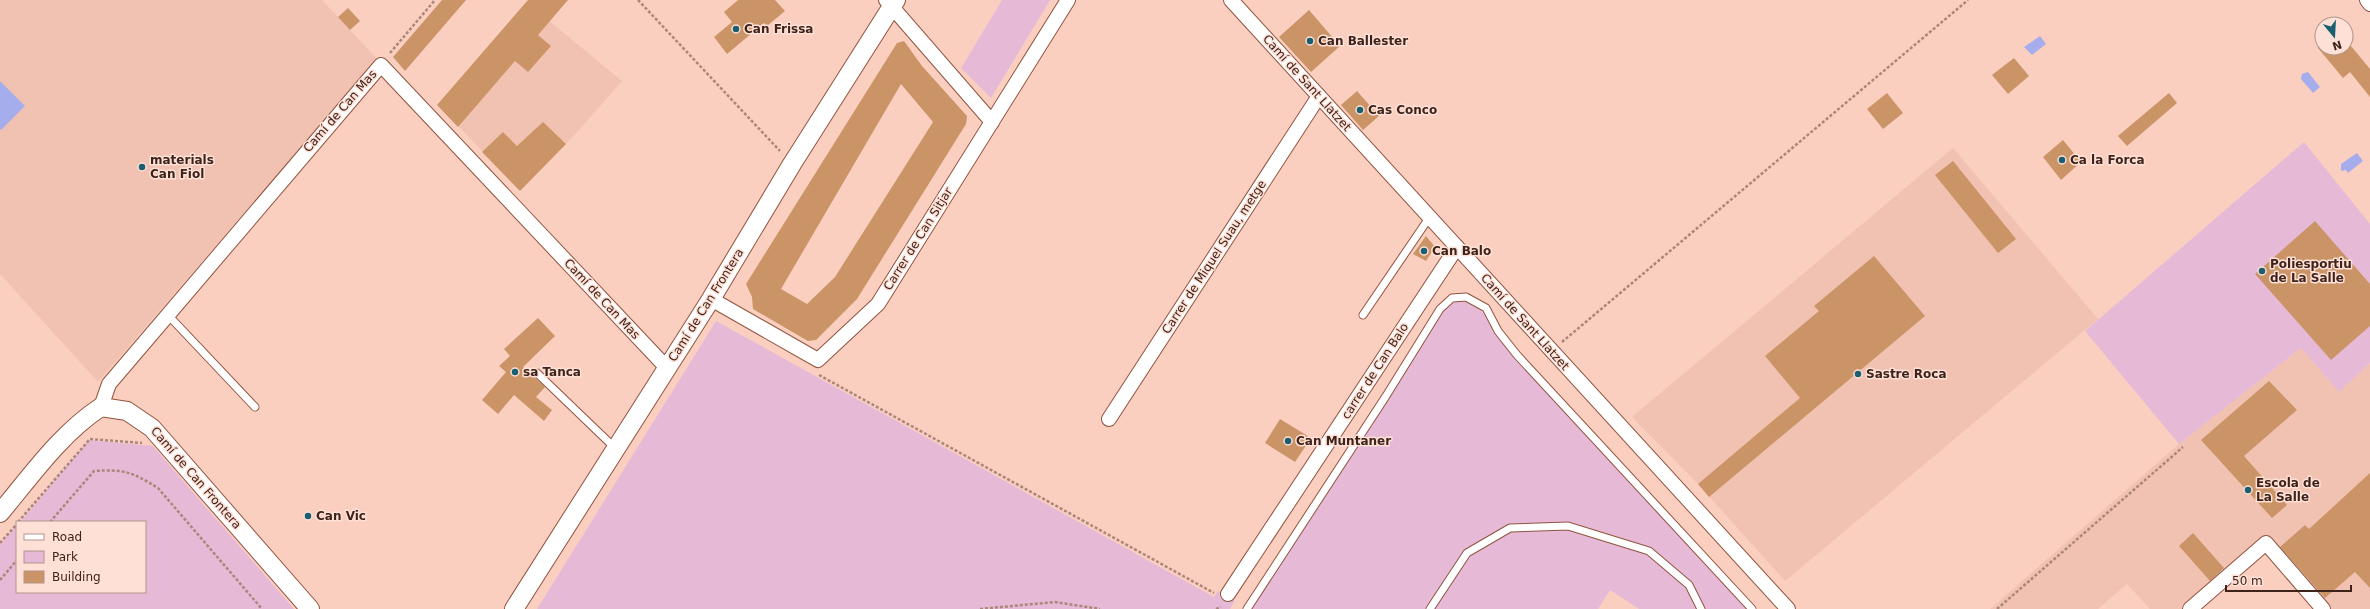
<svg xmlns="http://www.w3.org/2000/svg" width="2370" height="609" viewBox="0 0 2370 609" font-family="'DejaVu Sans',sans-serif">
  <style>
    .built { fill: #f1c1b1 }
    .green { fill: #e6bad7 }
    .water { fill: #a6adec }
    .building { fill: #cb9467; fill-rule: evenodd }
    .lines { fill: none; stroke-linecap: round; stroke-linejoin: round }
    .service-casing { stroke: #91533e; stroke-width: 9 }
    .minor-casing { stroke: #91533e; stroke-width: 16 }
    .tertiary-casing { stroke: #91533e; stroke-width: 20 }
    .path { stroke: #ab867a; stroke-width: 2.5; stroke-dasharray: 3 2; stroke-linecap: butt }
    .service { stroke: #fff; stroke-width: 7 }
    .minor { stroke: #fff; stroke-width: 14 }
    .tertiary { stroke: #fff; stroke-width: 18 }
    .poi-dot { fill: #1a5f71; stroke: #fee0d6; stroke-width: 1.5 }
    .labels { text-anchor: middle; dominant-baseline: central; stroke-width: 3; stroke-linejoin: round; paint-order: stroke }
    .poi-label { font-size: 12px; font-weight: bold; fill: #3e231a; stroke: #fee0d6; text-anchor: start }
    .street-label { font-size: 12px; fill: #3e231a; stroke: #fee0d6 }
  </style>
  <rect width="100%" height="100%" fill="#fbcfc0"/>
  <g class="built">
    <path d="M0,0H322L377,59L98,382L0,274Z"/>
    <path d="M535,9L622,81L579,130L520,191L448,115Z"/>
    <path d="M1953,148L2098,319L1785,581L1698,484L1632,417Z"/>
    <path d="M2301,348L2339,392L2370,363V609H2329L2266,536L2182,609H2150L2127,584L2098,609H1990L2179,444Z"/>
  </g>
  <g class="green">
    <path d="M1002,0H1050L991,98L961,68Z"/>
    <path d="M2304,142L2370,224V363L2339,392L2301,348L2179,444L2085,331Z"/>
    <path d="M1466,297L1494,323L1568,410L1752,609H1639L1610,590L1598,609H1249L1440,309Z"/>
    <path d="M716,321L1214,597L1218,591L1235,601L1230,609H537Z"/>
    <path d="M89,440L153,446L294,609H0V545L17,525V592H145V522H20Z"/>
  </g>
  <g class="water">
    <path d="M2040,36L2046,44L2032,55L2024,47Z"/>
    <path d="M2308,72L2320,87L2313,93L2301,79L2302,74Z"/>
    <path d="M0,81L25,106L1,130L0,129Z"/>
    <path d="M2357,153L2363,161L2348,173L2346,170L2341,171V164Z"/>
  </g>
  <g class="building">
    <path d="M442,0H466L405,71L393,57Z"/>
    <path d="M528,0H568L538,35L551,46L528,72L515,61L458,127L437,105Z"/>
    <path d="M738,0H775L785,11L767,26L764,23L727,54L714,37L732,22L724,12Z"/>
    <path d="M348,8L360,21L350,30L338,17Z"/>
    <path d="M1309,10L1340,46L1311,72L1279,37Z"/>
    <path d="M2346,40L2370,69V97L2350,72L2343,78L2318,48L2322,45V48H2346Z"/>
    <path d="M904,41L922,66L967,116L966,124L857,299L816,340L808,341L753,309L752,297L746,284L897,43ZM901,84L933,122L835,277L807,304L781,289Z"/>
    <path d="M2014,58L2029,76L2008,94L1992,75Z"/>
    <path d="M1357,91L1379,116L1363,130L1341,105Z"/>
    <path d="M1887,93L1903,113L1883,129L1867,109Z"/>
    <path d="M2169,93L2177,103L2127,146L2118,136Z"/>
    <path d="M543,122L566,144L520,191L482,152L503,132L517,146Z"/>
    <path d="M2063,140L2081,162L2061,180L2043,157Z"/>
    <path d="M1953,161L2016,239L1998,253L1935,175Z"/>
    <path d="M2315,221L2370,284V326L2331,360L2255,274Z"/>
    <path d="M1426,236L1435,247L1426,261L1413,254Z"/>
    <path d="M1874,256L1925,316L1709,497L1698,484L1800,398L1765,356L1819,311L1814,306Z"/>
    <path d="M538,318L555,336L523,367L545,387L536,397L552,410L544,421L514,395L498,414L482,400L506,372L499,366L510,356L504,349Z"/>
    <path d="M2269,381L2297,410L2244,456L2287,505L2272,518L2201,440Z"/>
    <path d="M1280,419L1311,438L1295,462L1265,443Z"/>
    <path d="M2370,473V588L2355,572L2325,598L2280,547L2305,525L2309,529Z"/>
    <path d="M2193,533L2224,568L2210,581L2179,546Z"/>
  </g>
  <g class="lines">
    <defs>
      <g id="service">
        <path d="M168,315L255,407"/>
        <path d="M1363,315L1429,218"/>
        <path d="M537,373L616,449"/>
        <path d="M1247,609L1386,396L1440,309L1452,298L1466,297L1486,308L1498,331L1517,355L1752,609"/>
        <path d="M1430,609L1467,553L1510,528L1568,526L1649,551L1689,585L1701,609"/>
      </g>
      <g id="minor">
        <path d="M886,0L992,122"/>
        <path d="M1231,0L1788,609"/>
        <path d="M2367,0L2370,4"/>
        <path d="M711,299L818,360L878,304L1068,0"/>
        <path d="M101,407L109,384L381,65L667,368"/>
        <path d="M1109,419L1319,96"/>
        <path d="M1228,594L1457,247"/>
        <path d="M2190,609L2266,543L2323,609"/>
      </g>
      <g id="tertiary">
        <path d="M0,513C31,476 60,434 101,407L127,411L152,428L310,609"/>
        <path d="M514,609L711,299L792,164L896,0"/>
      </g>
    </defs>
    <use href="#service" class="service-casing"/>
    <use href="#minor" class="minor-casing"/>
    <use href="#tertiary" class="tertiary-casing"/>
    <g class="path">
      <path d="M638,0L780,151"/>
      <path d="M390,53L435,0"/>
      <path d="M1562,342L1968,0"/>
      <path d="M819,375L1214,593"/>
      <path d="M18,522L90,439L142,443"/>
      <path d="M50,522L94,471C125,469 132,472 158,488L262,609"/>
      <path d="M0,543L17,524"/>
      <path d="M0,580L17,560"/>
      <path d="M980,609L1055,602L1100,609"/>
      <path d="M1216,609L1221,607"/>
      <path d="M1997,609L2183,447"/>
    </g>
    <use href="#service" class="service"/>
    <use href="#minor" class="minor"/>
    <use href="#tertiary" class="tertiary"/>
  </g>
  <g class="poi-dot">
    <circle cx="736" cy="29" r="4"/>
    <circle cx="1310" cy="41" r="4"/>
    <circle cx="1360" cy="110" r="4"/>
    <circle cx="2062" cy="160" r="4"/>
    <circle cx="142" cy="167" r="4"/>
    <circle cx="1424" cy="251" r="4"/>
    <circle cx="2262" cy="271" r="4"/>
    <circle cx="515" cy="372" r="4"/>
    <circle cx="1858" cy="374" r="4"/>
    <circle cx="1288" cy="441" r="4"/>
    <circle cx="2248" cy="490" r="4"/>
    <circle cx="308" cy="516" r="4"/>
  </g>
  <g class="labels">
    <g class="poi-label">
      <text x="744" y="29">Can Frissa</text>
      <text x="1318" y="41">Can Ballester</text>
      <text x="1368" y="110">Cas Conco</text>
      <text x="150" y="160">materials<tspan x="150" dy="14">Can Fiol</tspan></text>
      <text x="2070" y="160">Ca la Forca</text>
      <text x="1432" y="251">Can Balo</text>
      <text x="2270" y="264">Poliesportiu<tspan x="2270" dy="14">de La Salle</tspan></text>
      <text x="523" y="372">sa Tanca</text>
      <text x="1866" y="374">Sastre Roca</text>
      <text x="1296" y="441">Can Muntaner</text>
      <text x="2256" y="483">Escola de<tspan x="2256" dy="14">La Salle</tspan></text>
      <text x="316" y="516">Can Vic</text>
    </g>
    <g class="street-label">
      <text transform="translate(1307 83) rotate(48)">Camí de Sant Llatzet</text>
      <text transform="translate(340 111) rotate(-49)">Camí de Can Mas</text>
      <text transform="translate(918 239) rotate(-58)">Carrer de Can Sitjar</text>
      <text transform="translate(1214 257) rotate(-57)">Carrer de Miquel Suau, metge</text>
      <text transform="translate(602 299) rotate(47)">Camí de Can Mas</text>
      <text transform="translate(706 305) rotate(-58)">Camí de Can Frontera</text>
      <text transform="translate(1525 322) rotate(48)">Camí de Sant Llatzet</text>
      <text transform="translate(1375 371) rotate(-57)">carrer de Can Balo</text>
      <text transform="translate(196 478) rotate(49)">Camí de Can Frontera</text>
    </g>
  </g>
  <rect x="16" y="521" width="130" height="72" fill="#fee0d6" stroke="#b1948b"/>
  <rect x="24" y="534" width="20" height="6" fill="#ffffff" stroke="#b1948b"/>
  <text x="52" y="541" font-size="12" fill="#3e231a">Road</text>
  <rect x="24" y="551" width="20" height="12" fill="#e6bad7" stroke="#b1948b"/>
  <text x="52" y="561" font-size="12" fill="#3e231a">Park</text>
  <rect x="24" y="571" width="20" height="12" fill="#cb9467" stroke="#b1948b"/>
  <text x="52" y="581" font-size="12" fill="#3e231a">Building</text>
  <g transform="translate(2334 36) rotate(162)"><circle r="19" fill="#fee0d6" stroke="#b1948b"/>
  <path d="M0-3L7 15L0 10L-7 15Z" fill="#1a5f71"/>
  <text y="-6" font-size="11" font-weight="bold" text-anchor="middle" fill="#3e231a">N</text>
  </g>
  <path d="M2226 585v6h125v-6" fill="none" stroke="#3e231a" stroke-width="2"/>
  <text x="2232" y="585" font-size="12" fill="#3e231a" stroke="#fee0d6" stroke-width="3" paint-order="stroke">50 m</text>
</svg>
